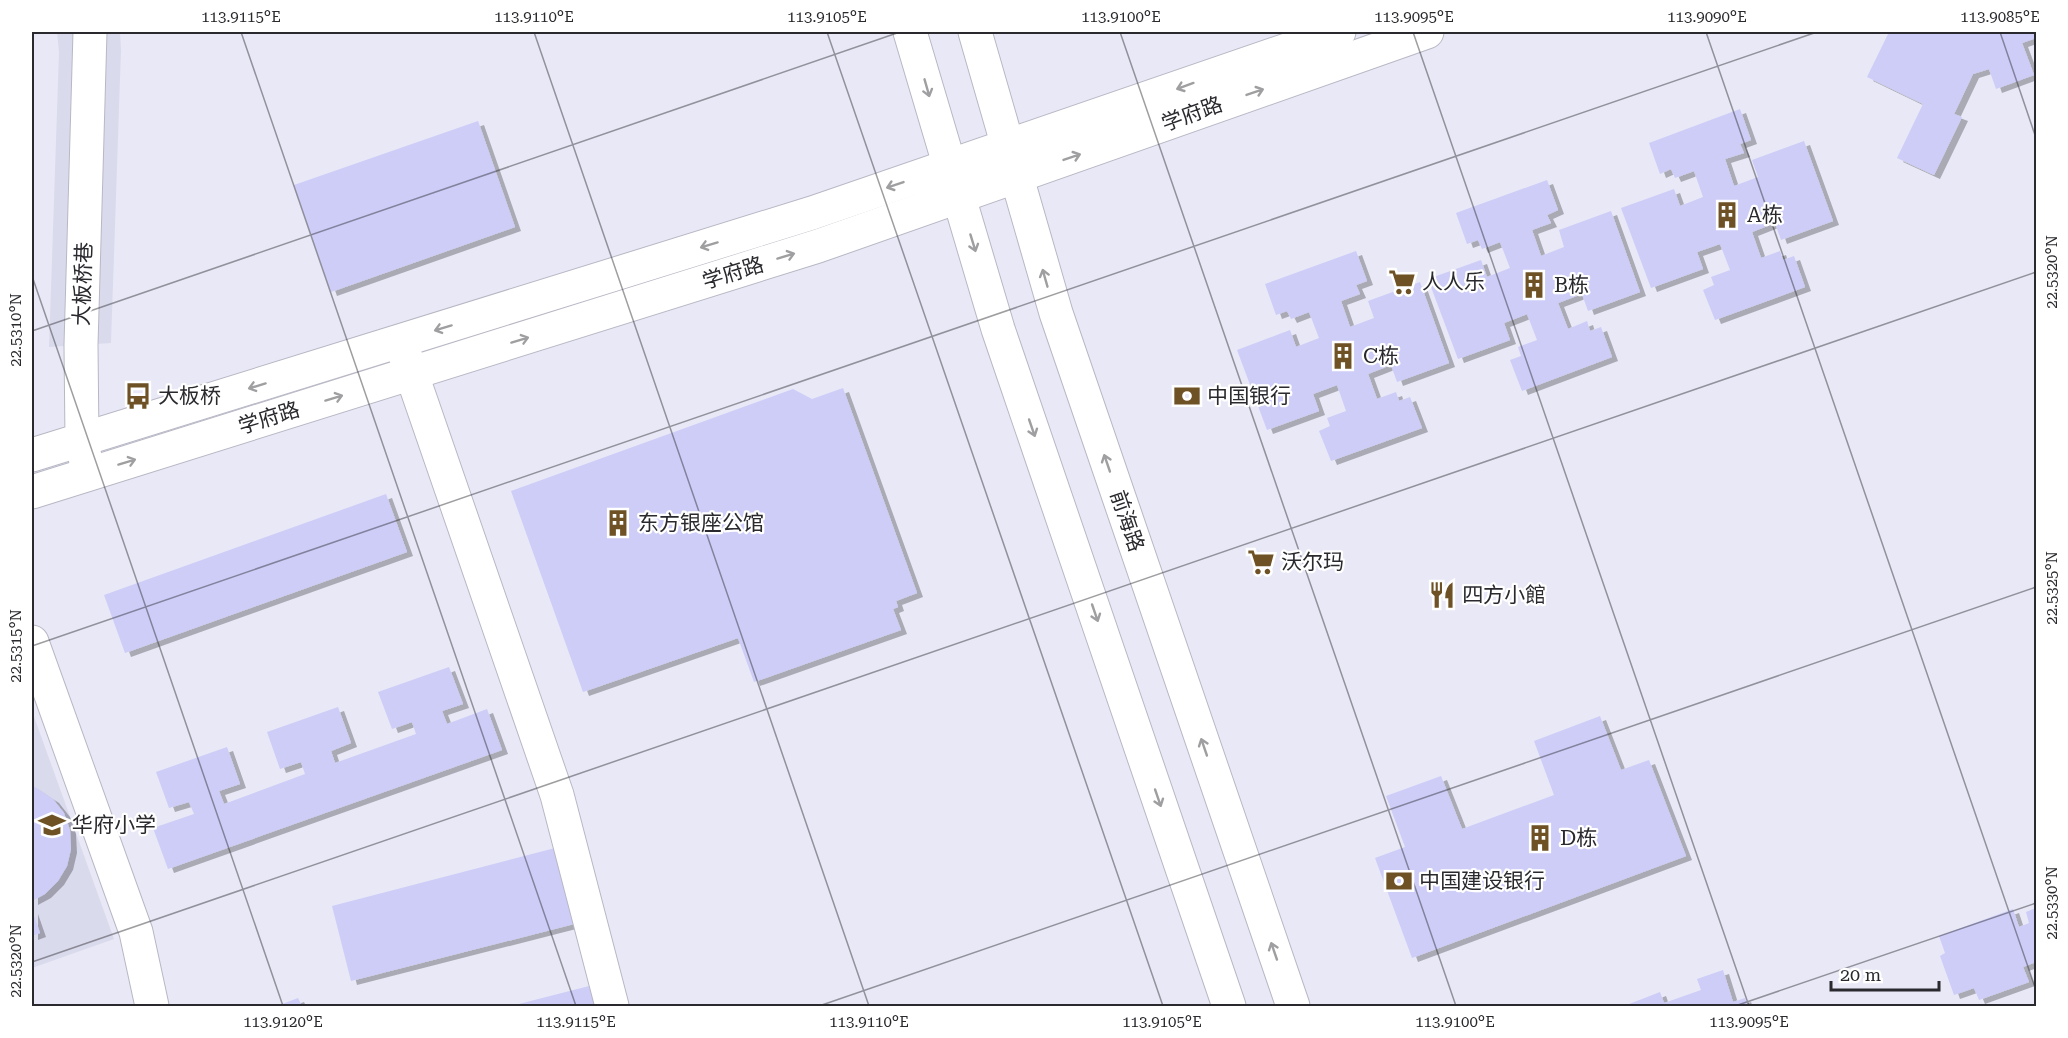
<svg xmlns="http://www.w3.org/2000/svg" width="2068" height="1038" viewBox="0 0 2068 1038" font-family="'Roboto Serif','Noto Sans SC',serif">
  <style>
    .built { fill: #dadaed }
    .building { fill: #cecdf8; filter: url(#shadow) }
    .lines { fill: none; stroke-linecap: round; stroke-linejoin: round }
    .minor-casing { stroke: #b8b8c5; stroke-width: 35 }
    .major-casing { stroke: #b8b8c5; stroke-width: 35 }
    .minor { stroke: #fff; stroke-width: 33 }
    .major { stroke: #fff; stroke-width: 33 }
    .oneway { stroke: #9f9fa1 }
    .ticks { fill: none; stroke: #29292e; stroke-width: 1.5; stroke-opacity: 0.45 }
    .labels { text-anchor: middle; dominant-baseline: central; stroke-width: 4.5; stroke-linejoin: round; paint-order: stroke }
    .street-label { font-size: 21px; fill: #29292e; stroke: #fff }
    .poi-label { font-size: 21px; fill: #29292e; stroke: #fff; text-anchor: start }
    .neatline { fill: none; stroke: #29292e; stroke-width: 2 }
    .ticks-label { font-size: 15px; text-anchor: middle; fill: #29292e }
  </style>
  <defs>
    <filter id="shadow"><feDropShadow dx="6" dy="4" stdDeviation="0" flood-color="#0004"/></filter>
  </defs>
  <rect width="100%" height="100%" fill="#e8e8f6"/>
  <g class="built">
    <path d="M57,32H120L121,50L111,343L49,347L59,52Z"/>
    <path d="M32,711L114,939L32,968Z"/>
  </g>
  <g class="building">
    <path d="M1889,32H2036V38L2022,43L2034,75L1996,89L1989,69L1973,74L1954,114L1962,117L1934,175L1897,158L1923,104L1867,77Z"/>
    <path d="M1740,109L1751,140L1740,144L1744,153L1725,159L1734,186L1758,177L1752,160L1804,141L1833,221L1781,240L1775,223L1752,232L1761,258L1780,251L1783,260L1794,256L1805,287L1715,320L1703,290L1714,285L1711,277L1730,270L1720,244L1697,252L1703,269L1651,288L1621,208L1674,189L1680,206L1703,197L1694,171L1675,178L1671,169L1660,174L1649,143Z"/>
    <path d="M478,121L515,227L331,292L294,185Z"/>
    <path d="M1547,180L1558,210L1547,215L1551,223L1532,230L1541,256L1564,247L1559,230L1611,211L1640,292L1588,311L1582,294L1558,303L1568,329L1587,321L1590,331L1601,327L1612,357L1522,391L1510,360L1521,356L1518,347L1537,340L1527,314L1504,323L1510,340L1458,359L1428,279L1481,260L1487,277L1510,268L1500,242L1482,249L1478,240L1467,244L1456,213Z"/>
    <path d="M1356,251L1367,281L1356,285L1360,294L1341,301L1350,327L1374,318L1368,301L1420,282L1449,363L1397,382L1391,365L1368,374L1377,399L1396,392L1399,401L1410,397L1422,428L1331,461L1319,431L1330,426L1327,418L1346,411L1337,385L1313,394L1319,411L1267,430L1237,350L1290,330L1296,347L1319,338L1309,312L1291,319L1287,311L1276,315L1265,284Z"/>
    <path d="M843,388L917,593L896,601L898,607L893,609L901,630L754,682L738,638L583,692L511,491L793,389L812,399Z"/>
    <path d="M386,494L407,552L125,653L104,595Z"/>
    <path d="M449,667L463,704L442,711L447,724L487,709L502,750L168,869L153,828L194,814L189,802L169,808L156,772L227,747L240,784L219,791L224,804L305,774L301,762L280,769L267,732L338,707L351,743L331,751L335,763L416,734L412,722L392,729L378,692Z"/>
    <path d="M1600,716L1621,770L1649,760L1686,856L1412,958L1375,858L1405,847L1386,796L1441,776L1462,829L1554,795L1534,741Z"/>
    <path d="M32,785L53,799L64,813L70,830L71,849L67,866L58,881L45,894L32,901Z"/>
    <path d="M559,847L578,923L351,981L332,906Z"/>
    <path d="M2036,908V962L2023,967L2029,982L1979,1000L1974,988L1954,995L1940,956L1945,953L1939,936L2013,909L2019,927L2029,923L2026,912Z"/>
    <path d="M32,910L40,933L32,936Z"/>
    <path d="M1723,970L1733,1002L1745,998L1748,1006H1624L1660,992L1664,1003L1701,990L1697,979Z"/>
    <path d="M597,984L602,1006H511Z"/>
    <path d="M298,998L302,1006H277Z"/>
  </g>
  <g class="lines">
    <defs>
      <g id="minor">
        <path d="M402,346L557,795L612,1006"/>
        <path d="M88,474L82,440L81,345L90,32"/>
        <path d="M32,642L136,932L152,1006"/>
      </g>
      <g id="major">
        <path d="M910,32L998,329L1229,1006"/>
        <path d="M975,32L1056,313L1293,1006"/>
        <path d="M32,455L812,213L1339,32"/>
        <path d="M32,492L818,246L1427,32"/>
      </g>
    </defs>
    <use href="#minor" class="minor-casing"/>
    <use href="#major" class="major-casing"/>
    <use href="#minor" class="minor"/>
    <use href="#major" class="major"/>
  </g>
  <defs><path id="oneway-shaft" d="M-6 0H5M1.5-3L5.5 0L1.5 3" fill="none" stroke-width="1.6" stroke-linecap="round" stroke-linejoin="round" transform="scale(1.5)"/></defs>
  <g class="oneway">
    <use href="#oneway-shaft" transform="translate(1185 86) rotate(160)"/>
    <use href="#oneway-shaft" transform="translate(927 88) rotate(74)"/>
    <use href="#oneway-shaft" transform="translate(1255 92) rotate(-19)"/>
    <use href="#oneway-shaft" transform="translate(1072 157) rotate(-19)"/>
    <use href="#oneway-shaft" transform="translate(895 185) rotate(161)"/>
    <use href="#oneway-shaft" transform="translate(973 243) rotate(73)"/>
    <use href="#oneway-shaft" transform="translate(709 245) rotate(163)"/>
    <use href="#oneway-shaft" transform="translate(786 256) rotate(-17)"/>
    <use href="#oneway-shaft" transform="translate(1045 278) rotate(-106)"/>
    <use href="#oneway-shaft" transform="translate(443 328) rotate(163)"/>
    <use href="#oneway-shaft" transform="translate(520 340) rotate(-17)"/>
    <use href="#oneway-shaft" transform="translate(257 386) rotate(163)"/>
    <use href="#oneway-shaft" transform="translate(334 398) rotate(-17)"/>
    <use href="#oneway-shaft" transform="translate(1032 428) rotate(71)"/>
    <use href="#oneway-shaft" transform="translate(127 462) rotate(-17)"/>
    <use href="#oneway-shaft" transform="translate(1107 463) rotate(-109)"/>
    <use href="#oneway-shaft" transform="translate(1095 613) rotate(71)"/>
    <use href="#oneway-shaft" transform="translate(1204 747) rotate(-109)"/>
    <use href="#oneway-shaft" transform="translate(1158 798) rotate(71)"/>
    <use href="#oneway-shaft" transform="translate(1274 951) rotate(-109)"/>
  </g>
  <path class="ticks" d="M241,32L576,1006M534,32L869,1006M827,32L1163,1006M1120,32L1456,1006M1413,32L1749,1006M1706,32L2036,990M2000,32L2036,138M32,276L283,1006M32,331L900,32M32,646L1817,32M32,962L2036,272M819,1006L2036,587M1735,1006L2036,903"/>
  <defs>
    <symbol id="building-bare" viewBox="-9 -9 18 18"><path d="M-4-6H4V6H1V3H-1V6H-4ZM-2.5-4.3h1.7v1.8h-1.7ZM.8-4.3h1.7v1.8H.8ZM-2.5-1h1.7V.8h-1.7ZM.8-1h1.7V.8H.8Z" fill="#6e5125" stroke="#fff" stroke-width="2.5" paint-order="stroke"/></symbol>
    <symbol id="supermarket-bare" viewBox="-9 -9 18 18"><path d="M-6-5.5h2.5l.6 2H6L4.5 2H-2.5L-4.4-4H-6ZM-1.5 3.2a1.3 1.3 0 1 0 .1 0ZM3 3.2a1.3 1.3 0 1 0 .1 0Z" fill="#6e5125" stroke="#fff" stroke-width="2.5" paint-order="stroke"/></symbol>
    <symbol id="bus-bare" viewBox="-9 -9 18 18"><path d="M-5-6H5V4H4V6H2V4H-2V6H-4V4H-5ZM-3.5-4V0h7V-4ZM-3.5 1.2v1.5H-2V1.2ZM2 1.2v1.5H3.5V1.2Z" fill="#6e5125" stroke="#fff" stroke-width="2.5" paint-order="stroke"/></symbol>
    <symbol id="bank-bare" viewBox="-9 -9 18 18"><path d="M-6-4H6V4H-6ZM0-2.3a2.3 2.3 0 1 0 0 4.6a2.3 2.3 0 1 0 0-4.6Z" fill="#6e5125" stroke="#fff" stroke-width="2.5" paint-order="stroke"/></symbol>
    <symbol id="restaurant-bare" viewBox="-9 -9 18 18"><path d="M-5-6h1v4h1v-4h1v4h1v-4h1v5L-1.5 .5V6h-2V.5L-5-1ZM5-6V6H3V1.5H1.5Q1.5-4 5-6Z" fill="#6e5125" stroke="#fff" stroke-width="2.5" paint-order="stroke"/></symbol>
    <symbol id="school-bare" viewBox="-9 -9 18 18"><path d="M0-5L7-2L0 1L-7-2ZM-4 1L0 2.5L4 1V4Q0 6-4 4Z" fill="#6e5125" stroke="#fff" stroke-width="2.5" paint-order="stroke"/></symbol>
  </defs>
  <g fill-rule="evenodd">
    <use href="#building-bare" x="1708" y="196" width="38" height="38"/>
    <use href="#supermarket-bare" x="1383" y="263" width="38" height="38"/>
    <use href="#building-bare" x="1515" y="266" width="38" height="38"/>
    <use href="#building-bare" x="1324" y="337" width="38" height="38"/>
    <use href="#bus-bare" x="119" y="377" width="38" height="38"/>
    <use href="#bank-bare" x="1168" y="377" width="38" height="38"/>
    <use href="#building-bare" x="599" y="504" width="38" height="38"/>
    <use href="#supermarket-bare" x="1242" y="543" width="38" height="38"/>
    <use href="#restaurant-bare" x="1423" y="576" width="38" height="38"/>
    <use href="#school-bare" x="33" y="806" width="38" height="38"/>
    <use href="#building-bare" x="1521" y="819" width="38" height="38"/>
    <use href="#bank-bare" x="1380" y="862" width="38" height="38"/>
  </g>
  <g class="labels">
    <g class="street-label">
      <text transform="translate(1192 114) rotate(-20)">学府路</text>
      <text transform="translate(733 273) rotate(-17)">学府路</text>
      <text transform="translate(83 284) rotate(-88)">大板桥巷</text>
      <text transform="translate(269 418) rotate(-17)">学府路</text>
      <text transform="translate(1127 521) rotate(71)">前海路</text>
    </g>
    <g class="poi-label">
      <text x="1747" y="215">A栋</text>
      <text x="1422" y="282">人人乐</text>
      <text x="1554" y="285">B栋</text>
      <text x="1363" y="356">C栋</text>
      <text x="158" y="396">大板桥</text>
      <text x="1207" y="396">中国银行</text>
      <text x="638" y="523">东方银座公馆</text>
      <text x="1281" y="562">沃尔玛</text>
      <text x="1462" y="595">四方小館</text>
      <text x="72" y="825">华府小学</text>
      <text x="1560" y="838">D栋</text>
      <text x="1419" y="881">中国建设银行</text>
    </g>
  </g>
  <rect width="2068" height="1038" fill="none" stroke="#ffffff" stroke-width="66"/>
  <path d="M1831 981v9h108v-9" fill="none" stroke="#29292e" stroke-width="3"/>
  <text x="1840" y="981" font-size="18" fill="#29292e" stroke="#ffffff" stroke-width="4.5" paint-order="stroke">20 m</text>
  <rect x="33" y="33" width="2002" height="972" class="neatline"/>
  <g class="ticks-label">
    <text x="241" y="22">113.9115°E</text>
    <text x="534" y="22">113.9110°E</text>
    <text x="827" y="22">113.9105°E</text>
    <text x="1121" y="22">113.9100°E</text>
    <text x="1414" y="22">113.9095°E</text>
    <text x="1707" y="22">113.9090°E</text>
    <text x="2000" y="22">113.9085°E</text>
    <text transform="translate(2052 272) rotate(-90)" y="5">22.5320°N</text>
    <text transform="translate(16 330) rotate(-90)" y="5">22.5310°N</text>
    <text transform="translate(2052 588) rotate(-90)" y="5">22.5325°N</text>
    <text transform="translate(16 646) rotate(-90)" y="5">22.5315°N</text>
    <text transform="translate(2052 903) rotate(-90)" y="5">22.5330°N</text>
    <text transform="translate(16 961) rotate(-90)" y="5">22.5320°N</text>
    <text x="283" y="1027">113.9120°E</text>
    <text x="576" y="1027">113.9115°E</text>
    <text x="869" y="1027">113.9110°E</text>
    <text x="1162" y="1027">113.9105°E</text>
    <text x="1455" y="1027">113.9100°E</text>
    <text x="1749" y="1027">113.9095°E</text>
  </g>
</svg>
